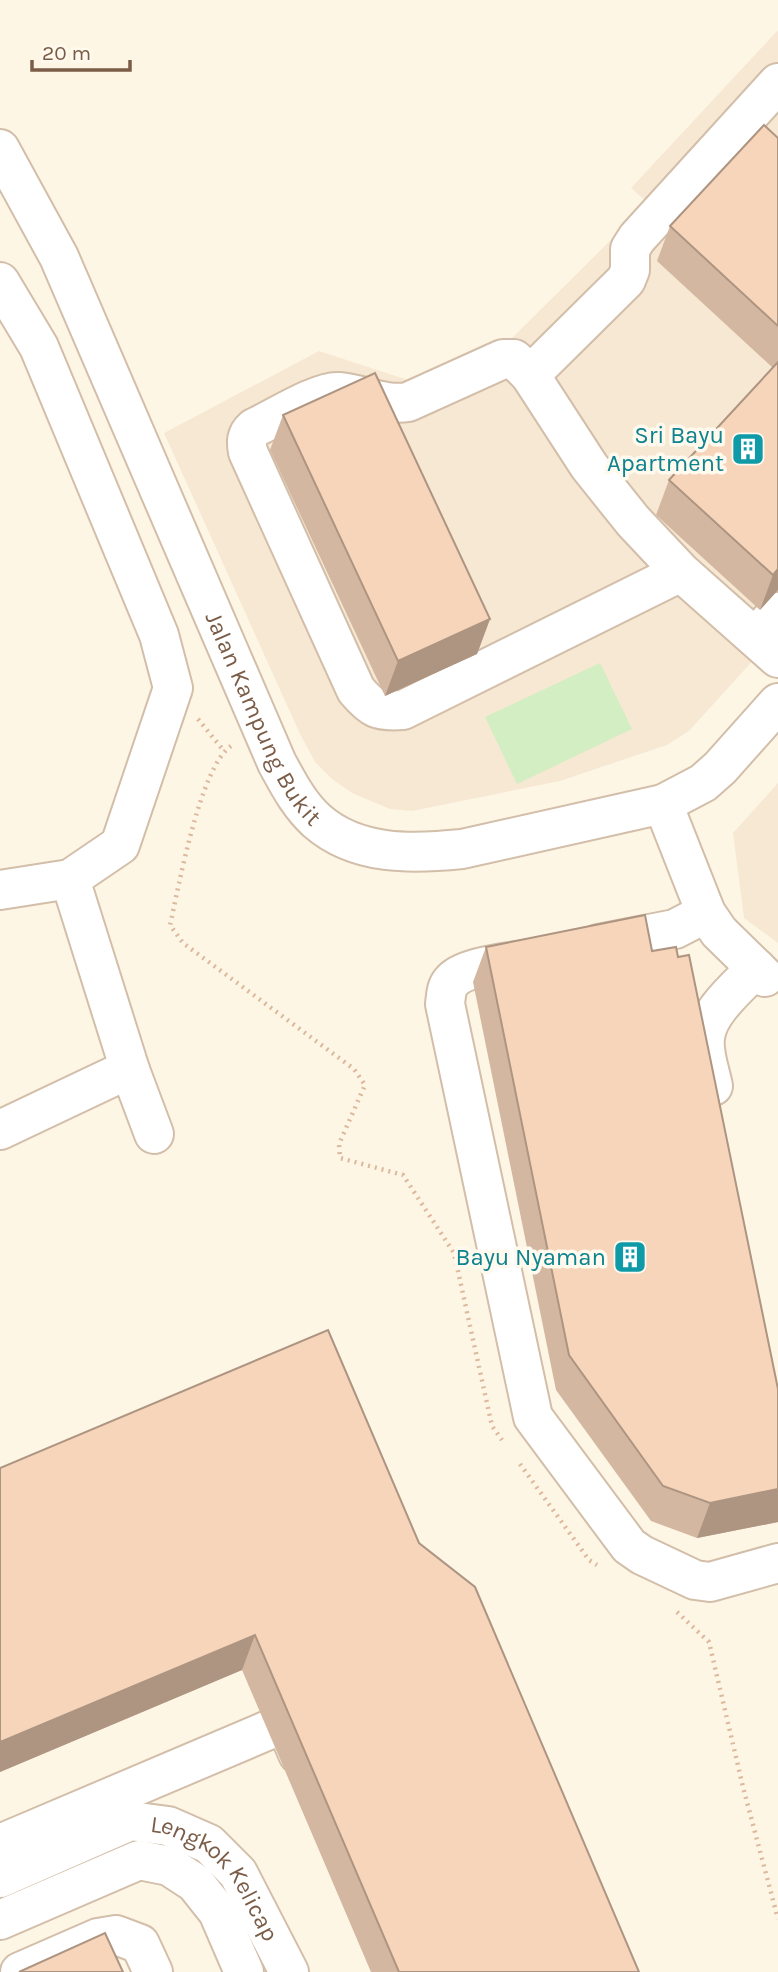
<svg xmlns="http://www.w3.org/2000/svg" width="778" height="1972" viewBox="0 0 778 1972" font-family="Karla,sans-serif">
  <style>
    .residential { fill: #f7e8d3 }
    .green { fill: #d2eec2 }
    .lines { fill: none; stroke-linecap: round; stroke-linejoin: round }
    .minor-casing { stroke: #d2bea9; stroke-width: 42 }
    .path { stroke: #dcb89c; stroke-width: 4.5; stroke-dasharray: 2 5; stroke-linecap: butt }
    .minor { stroke: #fff; stroke-width: 38 }
    .wall { fill: #d4b7a0 }
    .shaded-wall { fill: #ad9582 }
    .building { fill: #f7d5ba; stroke: #ad9582; stroke-width: 2 }
    .labels { text-anchor: middle; dominant-baseline: central; stroke-width: 7; stroke-linejoin: round; paint-order: stroke }
    .culture-label { font-size: 24px; fill: #0d838f; stroke: #fff9ee; text-anchor: end }
    .street-label { font-size: 24px; fill: #7b5c47; stroke: #fff9ee }
  </style>
  <rect width="100%" height="100%" fill="#fef6e5"/>
  <g class="residential">
    <path d="M778,30V633L689,731L667,745L560,781L412,811L390,809L352,793L332,779L315,762L300,734L164,433L319,351L414,382L511,339L648,203L631,188Z"/>
    <path d="M778,783V943L744,918L733,833Z"/>
  </g>
  <path class="green" d="M600,663L632,729L517,784L485,717Z"/>
  <g class="lines">
    <defs>
      <g id="minor">
        <path id="s1" d="M0,149L59,257L277,763C288,783 299,805 317,821C357,856 412,854 462,849L663,804L703,783L720,768L778,703"/>
        <path d="M0,282L39,347L159,635L173,688L120,845L70,879L0,890"/>
        <path d="M530,375L626,280L630,270V249L637,238L778,83"/>
        <path d="M681,572L633,521L589,466L530,375L514,359H503L408,402C384,406 363,394 339,392C319,390 274,419 254,428C246,435 246,442 248,452L356,690C372,709 378,712 403,710L681,572L778,658"/>
        <path d="M755,637L778,612"/>
        <path d="M663,804L706,913L719,932L765,977"/>
        <path d="M598,944L675,929L706,913"/>
        <path d="M529,959C509,963 463,966 451,982C446,988 446,996 445,1004L533,1417L629,1546L642,1555L695,1580L710,1582L778,1563"/>
        <path d="M130,1070L154,1134"/>
        <path d="M713,1086C710,1071 703,1053 705,1038C707,1012 739,986 756,968"/>
        <path d="M0,1130L114,1076L130,1070L70,879"/>
        <path d="M0,1844L285,1723L298,1754"/>
        <path id="s2" d="M0,1878L130,1821L168,1826L209,1844L238,1873L289,1972"/>
        <path d="M0,1920L139,1860L169,1866L195,1883L218,1912L244,1972"/>
        <path d="M20,1972L98,1938L116,1935L140,1944L153,1972"/>
      </g>
    </defs>
    <use href="#minor" class="minor-casing"/>
    <g class="path">
      <path d="M198,719L224,751"/>
      <path d="M231,746C200,767 179,886 170,925L183,943L354,1069L365,1085L339,1144L340,1158L403,1175L454,1253L492,1426L502,1440"/>
      <path d="M520,1464L589,1560L597,1565"/>
      <path d="M677,1612L709,1642L743,1787L778,1919"/>
    </g>
    <use href="#minor" class="minor"/>
  </g>
  <g class="wall">
    <path d="M778,138V590L760,610L656,515L669,480L773,368L657,261L670,226Z"/>
    <path d="M283,415L490,619L477,654L385,696L270,450Z"/>
    <path d="M486,947L652,951L778,1389V1522L697,1538L651,1521L556,1390L473,982Z"/>
    <path d="M0,1468L419,1543L639,1972H371L242,1670L0,1772Z"/>
  </g>
  <g class="shaded-wall">
    <path d="M778,569V590L760,610L773,575Z"/>
    <path d="M490,619L477,654L385,696L398,661Z"/>
    <path d="M778,1489V1522L697,1538L710,1503Z"/>
    <path d="M255,1635L242,1670L0,1772V1742Z"/>
  </g>
  <g class="building">
    <path d="M764,125L778,138V326L670,226Z"/>
    <path d="M778,362V569L773,575L669,480Z"/>
    <path d="M375,373L490,619L398,661L283,415Z"/>
    <path d="M645,915L652,951L676,947L678,957L689,955L778,1389V1489L710,1503L663,1486L569,1355L486,947Z"/>
    <path d="M328,1330L419,1543L475,1587L639,1972H399L255,1635L0,1742V1468Z"/>
    <path d="M105,1933L123,1972H19Z"/>
  </g>
  <defs>
    <symbol id="building-square" viewBox="-11 -11 22 22"><rect x="-9" y="-9" width="18" height="18" rx="4" fill="#0f9aa8" stroke="#fff9ee"/><path d="M-4-6H4V6H1V3H-1V6H-4ZM-2.5-4.3h1.7v1.8h-1.7ZM.8-4.3h1.7v1.8H.8ZM-2.5-1h1.7V.8h-1.7ZM.8-1h1.7V.8H.8Z" fill="#fff"/></symbol>
  </defs>
  <g fill-rule="evenodd">
    <use href="#building-square" x="729" y="430" width="38" height="38"/>
    <use href="#building-square" x="611" y="1238" width="38" height="38"/>
  </g>
  <g class="labels">
    <g class="culture-label">
      <text x="724" y="435">Sri Bayu<tspan x="724" dy="28">Apartment</tspan></text>
      <text x="606" y="1257">Bayu Nyaman</text>
    </g>
    <g class="street-label">
      <text stroke="none"><textPath href="#s1" startOffset="628">Jalan Kampung Bukit</textPath></text>
      <text stroke="none"><textPath href="#s2" startOffset="252">Lengkok Kelicap</textPath></text>
    </g>
  </g>
  <path d="M32 60v10h98v-10" fill="none" stroke="#7b5c47" stroke-width="3.5"/>
  <text x="42" y="60" font-size="21" fill="#7b5c47" stroke="#fff9ee" stroke-width="5" paint-order="stroke">20 m</text>
</svg>
